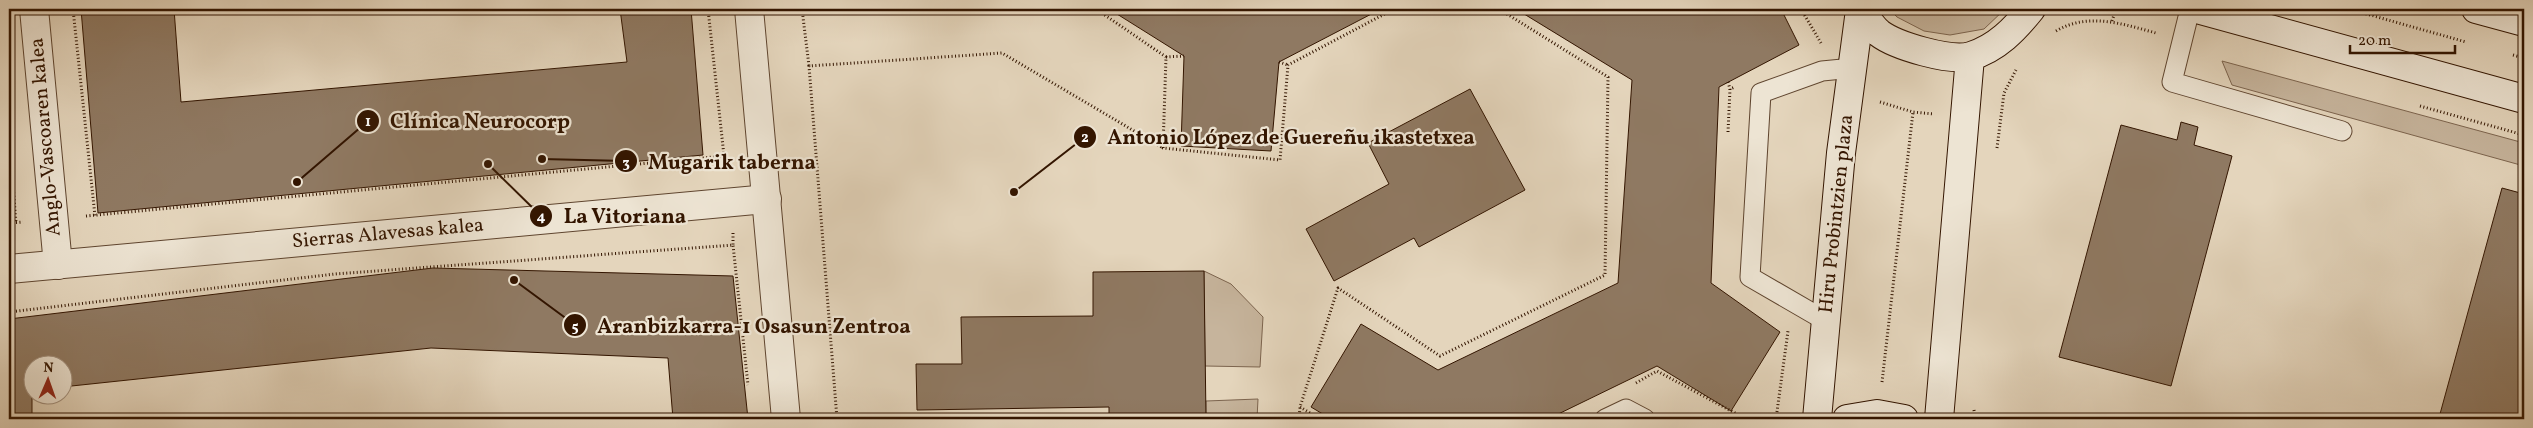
<svg xmlns="http://www.w3.org/2000/svg" width="2533" height="428" viewBox="0 0 2533 428" font-family="Vollkorn,serif">
  <style>
    .green { fill: #c6b49c; stroke: #7c644e }
    .building { fill: #8f7962; stroke: #331500 }
    .lines { fill: none; stroke-linecap: round; stroke-linejoin: round }
    .service-casing { stroke: #5f452f; stroke-width: 21 }
    .minor-casing { stroke: #5f452f; stroke-width: 30 }
    .secondary-casing { stroke: #331500; stroke-width: 30 }
    .path { stroke: #331500; stroke-width: 3; stroke-dasharray: 1 2.5; stroke-linecap: butt }
    .service { stroke: #ede4d3; stroke-width: 19 }
    .minor { stroke: #ede4d3; stroke-width: 28 }
    .secondary { stroke: #ede4d3; stroke-width: 28 }
    .labels { text-anchor: middle; dominant-baseline: central; stroke-width: 4.5; stroke-linejoin: round; paint-order: stroke }
    .street-label { font-size: 20px; fill: #331500; stroke: #ede4d3 }
    .leader { fill: none; stroke: #331500; stroke-width: 2 }
    .callout-dot { fill: #331500; stroke: #ede4d3; stroke-width: 2 }
    .mark-label { font-size: 15px; text-anchor: middle; font-weight: bold; fill: #fff }
    .callout-label { font-size: 21px; text-anchor: middle; font-weight: bold; fill: #331500; stroke: #ede4d3; stroke-width: 4.5; stroke-linejoin: round; paint-order: stroke }
  </style>
  <rect width="100%" height="100%" fill="#e4d5bc"/>
  <filter id="stains"><feTurbulence type="fractalNoise" baseFrequency=".004" numOctaves="4"/><feColorMatrix values="0 0 0 0 .2 0 0 0 0 .09 0 0 0 0 .02 0 0 0 .5 -.17"/></filter>
  <radialGradient id="worn" r=".72"><stop offset=".6" stop-color="#630" stop-opacity="0"/><stop offset="1" stop-color="#630" stop-opacity=".3"/></radialGradient>
  <g class="green">
    <path d="M1889,9H2005L1984,29L1950,35L1924,31L1897,17Z"/>
    <path d="M2222,61L2524,143V166L2232,85Z"/>
    <path d="M1204,271L1231,284L1263,317L1260,367L1205,366Z"/>
    <path d="M1258,399L1257,419H1206V401Z"/>
  </g>
  <g class="building">
    <path d="M81,9H174L181,102L627,62L620,9H691L703,155L98,213Z"/>
    <path d="M1109,9H1381L1279,62L1271,151L1181,146L1184,56Z"/>
    <path d="M1516,9H1781L1799,45L1719,87L1711,283L1780,332L1731,411L1657,366L1548,419H1331L1311,407L1361,324L1438,370L1618,283L1632,80Z"/>
    <path d="M1470,89L1525,190L1419,247L1414,238L1334,281L1306,229L1389,184L1368,143Z"/>
    <path d="M2181,122L2198,127L2194,145L2232,156L2171,386L2059,357L2121,125L2177,140Z"/>
    <path d="M2502,188L2524,194V419H2458L2440,414Z"/>
    <path d="M433,268L733,276L748,419H673L668,358L431,348L62,387V366H32V419H9V319Z"/>
    <path d="M1204,271L1206,419H1109V407L917,410L916,364H962L961,317L1093,316V272Z"/>
  </g>
  <g class="lines">
    <defs>
      <g id="service">
        <path d="M2190,9L2172,82L2342,131"/>
        <path d="M1826,321L1750,277L1761,93L1822,71L1853,68"/>
        <path d="M1605,419L1626,409L1645,419"/>
      </g>
      <g id="minor">
        <path d="M34,9L58,265"/>
        <path d="M749,9L786,419"/>
        <path d="M9,269L767,199"/>
      </g>
      <g id="secondary">
        <path d="M1860,9C1865,16 1872,27 1879,33C1896,46 1951,62 1971,56C1997,48 2015,29 2031,9"/>
        <path d="M2197,9L2524,99"/>
        <path d="M2476,9L2524,22"/>
        <path d="M1817,419L1841,153L1860,10"/>
        <path d="M1847,419L1877,414L1904,419"/>
        <path d="M1939,419L1970,57"/>
      </g>
    </defs>
    <use href="#service" class="service-casing"/>
    <use href="#minor" class="minor-casing"/>
    <use href="#secondary" class="secondary-casing"/>
    <g class="path">
      <path d="M73,9L95,216"/>
      <path d="M708,9L724,156"/>
      <path d="M802,9L809,66"/>
      <path d="M1096,9L1166,57L1163,148L1280,160L1288,65L1394,9"/>
      <path d="M1801,9L1821,43"/>
      <path d="M2349,9L2466,42"/>
      <path d="M2112,21L2116,9"/>
      <path d="M2056,31C2088,12 2123,24 2156,33"/>
      <path d="M2513,55L2524,58"/>
      <path d="M1166,57L1184,56"/>
      <path d="M1279,62L1288,65"/>
      <path d="M1728,82L1730,89"/>
      <path d="M1880,102L1913,112L1934,114"/>
      <path d="M2420,106L2524,135"/>
      <path d="M1728,132L1730,89L1735,87"/>
      <path d="M9,133L16,223"/>
      <path d="M1997,148L2004,93L2016,70"/>
      <path d="M86,216L724,156L726,172"/>
      <path d="M9,223L23,222"/>
      <path d="M733,233V245"/>
      <path d="M9,312L335,274L733,245L748,385"/>
      <path d="M1882,382L1913,112"/>
      <path d="M1636,383L1657,371L1746,419"/>
      <path d="M1300,407L1320,419"/>
      <path d="M1974,410L1975,419"/>
      <path d="M837,419L809,66L1002,53L1163,148"/>
      <path d="M1299,419L1300,407L1338,288L1440,356L1605,275L1608,77L1499,9"/>
      <path d="M1569,419L1578,415"/>
      <path d="M1776,419L1788,331"/>
    </g>
    <use href="#service" class="service"/>
    <use href="#minor" class="minor"/>
    <use href="#secondary" class="secondary"/>
  </g>
  <g class="labels">
    <g class="street-label">
      <text transform="translate(46 137) rotate(-95)">Anglo-Vascoaren kalea</text>
      <text transform="translate(1837 214) rotate(-84)">Hiru Probintzien plaza</text>
      <text transform="translate(388 234) rotate(-5)">Sierras Alavesas kalea</text>
    </g>
  </g>
  <path class="leader" d="M297 182L368 121M1014 192L1085 137M542 159L626 161M488 164L541 216M514 280L575 325"/>
  <g class="callout-dot">
    <circle cx="297" cy="182" r="5"/>
    <circle cx="1014" cy="192" r="5"/>
    <circle cx="542" cy="159" r="5"/>
    <circle cx="488" cy="164" r="5"/>
    <circle cx="514" cy="280" r="5"/>
    <circle cx="368" cy="121" r="12"/>
    <circle cx="1085" cy="137" r="12"/>
    <circle cx="626" cy="161" r="12"/>
    <circle cx="541" cy="216" r="12"/>
    <circle cx="575" cy="325" r="12"/>
  </g>
  <g class="mark-label">
    <text x="368" y="126">1</text>
    <text x="1085" y="142">2</text>
    <text x="626" y="167">3</text>
    <text x="541" y="221">4</text>
    <text x="575" y="331">5</text>
  </g>
  <g class="callout-label">
    <text x="480" y="128">Clínica Neurocorp</text>
    <text x="1291" y="144">Antonio López de Guereñu ikastetxea</text>
    <text x="732" y="169">Mugarik taberna</text>
    <text x="625" y="223">La Vitoriana</text>
    <text x="754" y="333">Aranbizkarra-1 Osasun Zentroa</text>
  </g>
  <rect width="2533" height="428" fill="none" stroke="#e4d5bc" stroke-width="30"/>
  <rect x="10" y="10" width="2513" height="408" fill="none" stroke="#331500" stroke-width="2.5"/>
  <rect x="15" y="15" width="2503" height="398" fill="none" stroke="#331500"/>
  <g transform="translate(48 380) rotate(2)"><circle r="24" fill="#ede4d3" stroke="#a3917f"/>
  <path d="M0-4L9 19L0 12L-9 19Z" fill="#8f2418"/>
  <text y="-8" font-size="14" font-weight="bold" text-anchor="middle" fill="#331500">N</text>
  </g>
  <path d="M2350 45v8h105v-8" fill="none" stroke="#331500" stroke-width="2.5"/>
  <text x="2358" y="45" font-size="15" fill="#331500" stroke="#ede4d3" stroke-width="4" paint-order="stroke">20 m</text>
  <rect width="100%" height="100%" filter="url(#stains)"/>
  <rect width="100%" height="100%" fill="url(#worn)"/>
</svg>
